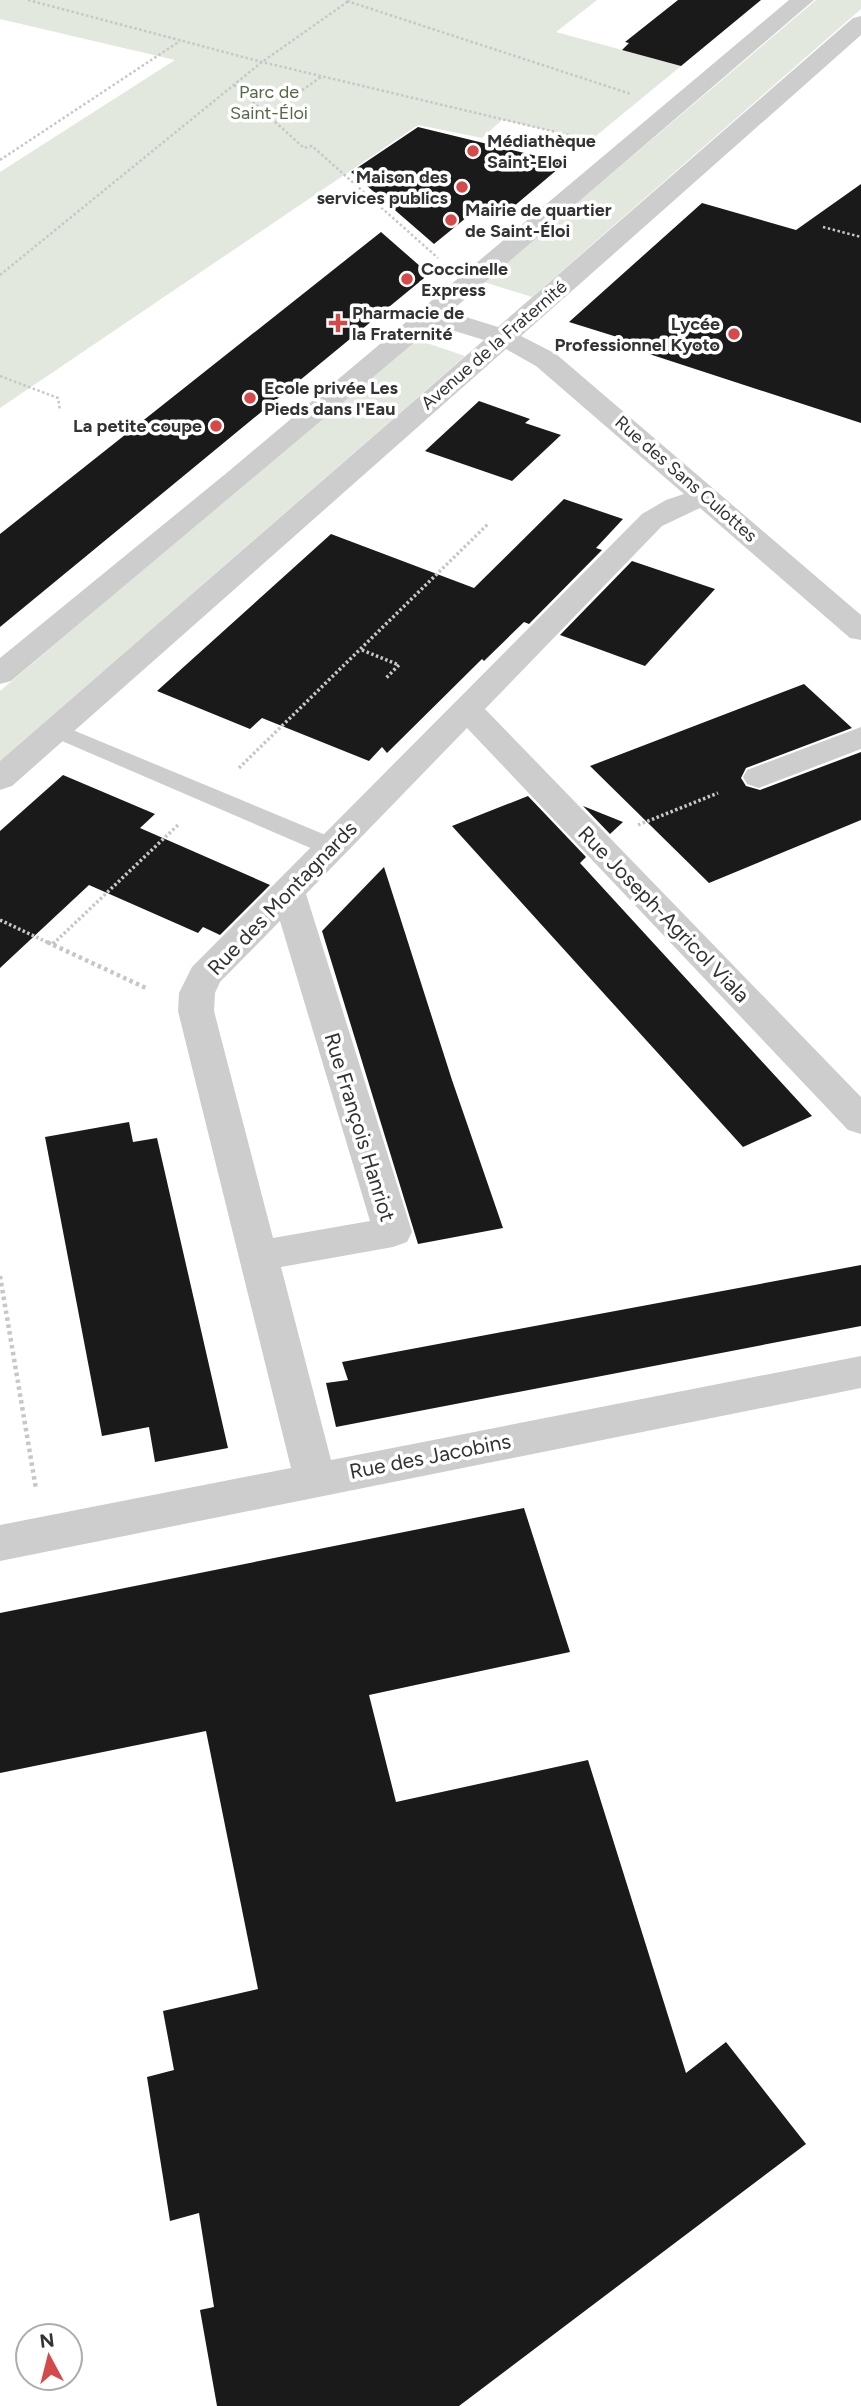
<svg xmlns="http://www.w3.org/2000/svg" width="861" height="2406" viewBox="0 0 861 2406" font-family="Figtree,sans-serif">
  <style>
    .green { fill: #e2e8dd }
    .building { fill: #1a1a1a }
    .lines { fill: none; stroke-linecap: round; stroke-linejoin: round }
    .path-far2 { stroke: #c7c7c7; stroke-width: 2.5; stroke-dasharray: 2.5 2.5; stroke-linecap: butt }
    .path-far1 { stroke: #c7c7c7; stroke-width: 3.5; stroke-dasharray: 2.5 2.5; stroke-linecap: butt }
    .path { stroke: #c7c7c7; stroke-width: 4.5; stroke-dasharray: 3.5 3.5; stroke-linecap: butt }
    .lane { fill: #cdcdcd; fill-rule: evenodd }
    .street { fill: #cdcdcd; fill-rule: evenodd }
    .poi-dot { fill: #d44a4b; stroke: #fff; stroke-width: 2.5 }
    .labels { text-anchor: middle; dominant-baseline: central; stroke-width: 7; stroke-linejoin: round; paint-order: stroke }
    .far-park-label { font-size: 18px; fill: #536b44; stroke: #fff }
    .far-poi-label { font-size: 18px; font-weight: bold; fill: #333; stroke: #fff; text-anchor: start }
    .far-street-label { font-size: 18px; fill: #333; stroke: #fff }
    .street-label { font-size: 21px; fill: #333; stroke: #fff }
  </style>
  <rect width="100%" height="100%" fill="#fff"/>
  <g class="green">
    <path d="M0,0H597L556,32L681,66L591,140L502,120L482,138L418,125L0,408V172L175,60L0,19Z"/>
    <path d="M816,0H861V9L532,297L484,282Z"/>
    <path d="M415,339L465,356L0,761V691Z"/>
  </g>
  <g class="building">
    <path d="M678,0H761L681,66L622,50L629,43L625,42Z"/>
    <path d="M418,127L565,163L507,212L483,204L434,244L351,172Z"/>
    <path d="M861,184V423L640,351L646,346L569,322L702,203L796,230Z"/>
    <path d="M381,232L429,274L0,627V534Z"/>
    <path d="M479,401L530,419L525,423L561,435L512,481L425,451Z"/>
    <path d="M564,499L623,519L596,548L602,550L529,624L524,622L484,661L482,659L387,753L382,747L369,761L262,718L250,729L157,691L331,534L474,588Z"/>
    <path d="M632,561L715,589L645,666L560,635Z"/>
    <path d="M804,684L852,728L746,768L741,778L746,786L760,790L861,752V820L709,883L590,766Z"/>
    <path d="M63,775L155,814L140,828L270,885L220,935L203,927L198,933L89,885L0,968V831Z"/>
    <path d="M528,796L586,857L580,863L812,1116L743,1147L452,826Z"/>
    <path d="M583,806L623,822L610,834Z"/>
    <path d="M384,867L452,1080L503,1228L418,1244L322,931Z"/>
    <path d="M129,1122L133,1142L157,1138L228,1448L155,1462L149,1427L102,1436L45,1137Z"/>
    <path d="M861,1265V1326L336,1427L326,1383L348,1380L342,1362Z"/>
    <path d="M524,1508L570,1652L369,1695L396,1802L588,1760L686,2073L726,2042L806,2144L459,2406H217L200,2310L214,2307L199,2213L170,2221L147,2077L174,2070L163,2011L258,1989L206,1731L0,1773V1613Z"/>
  </g>
  <g class="lines">
    <g class="path-far2">
      <path d="M28,0L262,62L577,137"/>
      <path d="M347,1L631,94"/>
      <path d="M234,85L304,148L312,146L438,258"/>
      <path d="M298,93L321,77"/>
      <path d="M0,160L180,41"/>
      <path d="M823,227L861,237"/>
      <path d="M0,275L262,62L350,0"/>
      <path d="M0,376L58,398L60,411"/>
    </g>
    <g class="path-far1">
      <path d="M362,650L399,665L386,678"/>
      <path d="M239,768L488,524"/>
      <path d="M638,825L718,793"/>
      <path d="M0,920L51,944"/>
      <path d="M53,944L179,824"/>
    </g>
    <g class="path">
      <path d="M47,942L148,989"/>
      <path d="M53,944L55,942"/>
      <path d="M0,1276L36,1489"/>
    </g>
    <path class="lane" d="M56,723L340,841L343,847L340,853L331,855L322,853L48,735L44,730L48,725Z"/>
    <g class="street">
      <path d="M789,0H814L450,312L498,327L853,18L861,16V35L521,336L556,354L861,615V640L850,638L700,508L662,526L485,709L861,1097V1134L848,1130L467,728L306,894L412,1232L407,1242L393,1247L281,1267L331,1460L861,1356V1388L0,1561V1525L291,1468L178,1011L179,993L192,967L642,514L666,500L684,494L536,366L506,349L12,786L0,790V761L484,340L435,325L11,681L0,684V658L229,471ZM280,921L370,1221L273,1238L214,1011L215,993L220,982Z"/>
      <path d="M861,727V749L759,788L747,784L743,777L747,770Z"/>
    </g>
  </g>
  <g class="poi-dot">
    <circle cx="473" cy="151" r="7"/>
    <circle cx="462" cy="187" r="7"/>
    <circle cx="451" cy="220" r="7"/>
    <circle cx="407" cy="279" r="7"/>
    <path d="M334.5 312.5h7v7h7v7h-7v7h-7v-7h-7v-7h7z"/>
    <circle cx="734" cy="334" r="7"/>
    <circle cx="250" cy="398" r="7"/>
    <circle cx="216" cy="426" r="7"/>
  </g>
  <g class="labels">
    <g class="far-park-label">
      <text x="269" y="92">Parc de<tspan x="269" dy="21">Saint-Éloi</tspan></text>
    </g>
    <g class="far-poi-label">
      <text x="487" y="141">Médiathèque<tspan x="487" dy="21">Saint-Eloi</tspan></text>
      <text x="448" y="177" text-anchor="end">Maison des<tspan x="448" dy="21">services publics</tspan></text>
      <text x="465" y="210">Mairie de quartier<tspan x="465" dy="21">de Saint-Éloi</tspan></text>
      <text x="421" y="269">Coccinelle<tspan x="421" dy="21">Express</tspan></text>
      <text x="352" y="313">Pharmacie de<tspan x="352" dy="21">la Fraternité</tspan></text>
      <text x="720" y="324" text-anchor="end">Lycée<tspan x="720" dy="21">Professionnel Kyoto</tspan></text>
      <text x="264" y="388">Ecole privée Les<tspan x="264" dy="21">Pieds dans l'Eau</tspan></text>
      <text x="202" y="426" text-anchor="end">La petite coupe</text>
    </g>
    <g class="far-street-label">
      <text transform="translate(494 345) rotate(-41)">Avenue de la Fraternité</text>
      <text transform="translate(686 479) rotate(41)">Rue des Sans Culottes</text>
    </g>
    <g class="street-label">
      <text transform="translate(282 898) rotate(-46)">Rue des Montagnards</text>
      <text transform="translate(664 914) rotate(46)">Rue Joseph-Agricol Viala</text>
      <text transform="translate(360 1127) rotate(73)">Rue François Hanriot</text>
      <text transform="translate(430 1456) rotate(-11)">Rue des Jacobins</text>
    </g>
  </g>
  <g transform="translate(49 2357) rotate(353)"><circle r="33" fill="#ffffff" stroke="#adadad" stroke-width="2"/>
  <path d="M0-5L12 26L0 18L-12 26Z" fill="#d44a4b"/>
  <text y="-10" font-size="19" font-weight="bold" text-anchor="middle" fill="#333333">N</text>
  </g>
</svg>
